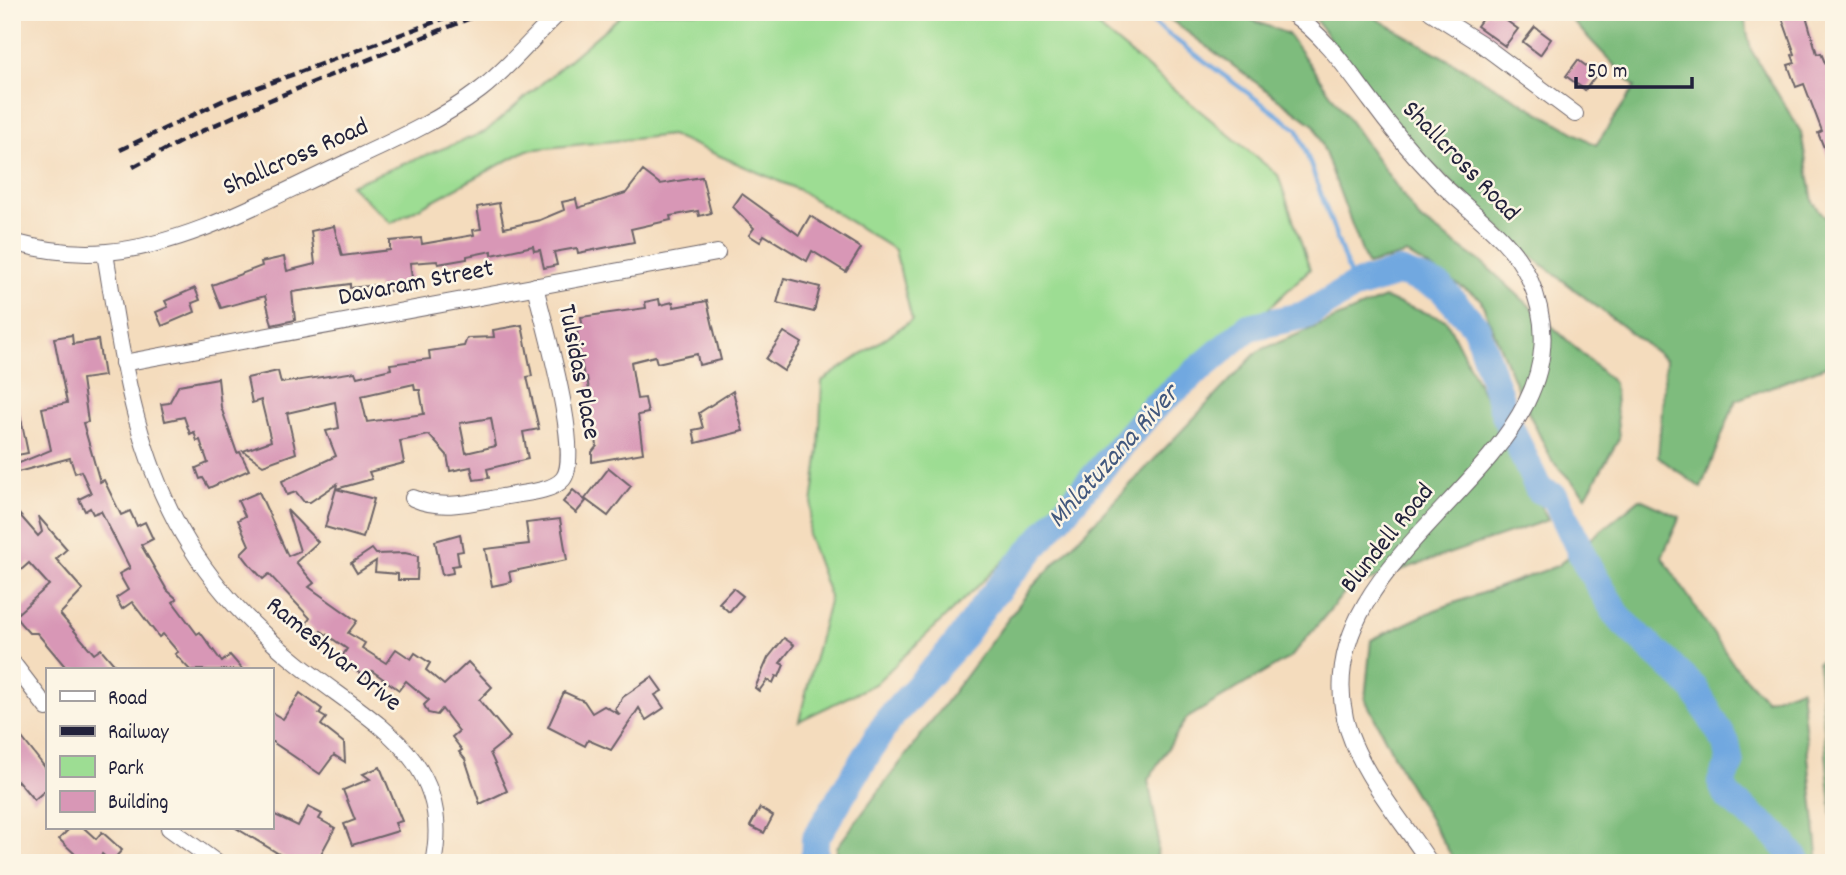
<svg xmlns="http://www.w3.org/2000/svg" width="1846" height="875" viewBox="0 0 1846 875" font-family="Dekko,sans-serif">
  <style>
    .green { fill: #9ddd93; stroke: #608067; stroke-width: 2 }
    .forest { fill: #7ebc7d; stroke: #506f5c; stroke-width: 2 }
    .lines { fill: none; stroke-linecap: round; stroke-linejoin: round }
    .stream { stroke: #71a8e0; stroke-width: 4.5 }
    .river { stroke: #71a8e0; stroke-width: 28 }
    .building { fill: #d897b6; fill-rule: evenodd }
    .minor-casing { stroke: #6c6368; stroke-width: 18 }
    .minor { stroke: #fff; stroke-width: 16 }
    .rail { stroke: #22223b; stroke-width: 4.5; stroke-dasharray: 10 5; stroke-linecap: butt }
    .labels { text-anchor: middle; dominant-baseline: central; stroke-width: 5; stroke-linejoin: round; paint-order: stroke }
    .street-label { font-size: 26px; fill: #22223b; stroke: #fcf5e5 }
    .water-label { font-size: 28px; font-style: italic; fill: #42587d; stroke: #fcf5e5 }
  </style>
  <rect width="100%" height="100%" fill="#fcf5e5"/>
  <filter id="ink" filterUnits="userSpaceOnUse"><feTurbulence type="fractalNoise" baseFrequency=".0143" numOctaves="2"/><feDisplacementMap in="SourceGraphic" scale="14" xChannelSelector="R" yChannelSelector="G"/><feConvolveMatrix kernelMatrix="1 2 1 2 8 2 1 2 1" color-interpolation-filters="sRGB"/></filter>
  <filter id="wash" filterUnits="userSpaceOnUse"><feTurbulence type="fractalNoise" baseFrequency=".00686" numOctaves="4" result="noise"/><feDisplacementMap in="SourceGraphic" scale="28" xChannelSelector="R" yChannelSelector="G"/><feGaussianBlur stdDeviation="1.57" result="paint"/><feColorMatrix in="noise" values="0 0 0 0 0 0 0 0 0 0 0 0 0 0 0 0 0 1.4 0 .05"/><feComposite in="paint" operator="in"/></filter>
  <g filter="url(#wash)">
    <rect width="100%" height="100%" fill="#f4dcbd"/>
    <path class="green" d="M625,12H1080L1278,175L1310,269L875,684L799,721L830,597L808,536L819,450L822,381L912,320L895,250L799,190L671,135L527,150L391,223L350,185L485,132Z"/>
    <g class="forest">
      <path d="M1160,12H1232L1288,34L1419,218L1484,264L1614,383L1619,439L1586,496L1552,461L1519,393L1480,298L1407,254L1367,265L1315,126Z"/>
      <path d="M1310,12H1365L1596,145L1635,87L1564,12H1743L1751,50L1801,132L1813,202L1834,228V363L1736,400L1701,488L1658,457L1666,360L1522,249L1396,130Z"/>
      <path d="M1384,298L1446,320L1548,520L1348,588L1292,656L1186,719L1148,780L1158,832L1157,863H836L837,847L1033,586L1258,351Z"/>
      <path d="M1640,499L1680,517L1662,557L1734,665L1766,700L1801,688L1819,863H1456L1404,776L1365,699L1371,640L1435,610L1557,566Z"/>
      <path d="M1834,655V840L1818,662Z"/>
    </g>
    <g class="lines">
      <path class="stream" d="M1138,12L1298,130L1354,286"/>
      <path class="river" d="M814,863L815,839L888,720L956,645L985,604L1153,408L1249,327L1306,315L1354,286L1400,272L1440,287L1476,327L1507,420L1539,490L1555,497L1587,565L1619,618L1694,688L1726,743L1730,764L1721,782L1727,796L1777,836L1799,863"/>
    </g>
    <g id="blocks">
      <g class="building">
        <path d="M1487,12H1513L1507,21L1518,29L1505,46L1477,26Z"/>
        <path d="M1780,12H1805L1817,54L1821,53L1834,85V172L1818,133L1822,131L1804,84L1796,87L1788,65L1795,63L1792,55L1795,54Z"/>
        <path d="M1535,27L1551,39L1540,55L1523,42Z"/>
        <path d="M1578,60L1597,74L1585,90L1566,76Z"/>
        <path d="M643,171L660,184L702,177L711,213L699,216L698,211L670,216L671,220L631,229L634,242L578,253L577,248L554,252L557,265L544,268L540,250L534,251L533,246L492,255V251L467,256V259L438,264L437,261L410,263L413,286L379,293L377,285L350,288V284L292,292L295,320L272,325L265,296L221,308L212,285L262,266L261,262L284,257L287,271L315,264L311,231L334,226L342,256L390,250V241L421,238L422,244L474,235L473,230L481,229L477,207L499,203L504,228L540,220L564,210L562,202L576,199L578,208L626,193Z"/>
        <path d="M742,194L799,235L810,216L861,248L846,272L812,251L807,261L764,235L760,242L749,235L754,228L733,207Z"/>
        <path d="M784,278L820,287L814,312L777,303Z"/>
        <path d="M195,288L200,300L192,303L195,312L162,326L156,312L168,307L165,301Z"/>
        <path d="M659,299L660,305L673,302L674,307L707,301L721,360L699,365L697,354L657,363L655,356L631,362L637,399L645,398L648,413L638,415L643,453L592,462V452L597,446L587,377H584L581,361L577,329L583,328L581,317L646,308L645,302Z"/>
        <path d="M522,325L532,376L527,377L539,429L523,432L528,459L487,469L489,478L474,480L471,467L450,471L447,455L429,435L400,441L404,463L369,472L372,479L336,489L337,484L310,502H304L296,492L287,495L282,481L336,456L326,431L339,428L335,402L287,413L296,453L263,465L243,451L271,441L261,400L252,403L247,378L278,371L281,383L355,372L357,377L391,369L390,364L430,359L429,351L464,346L467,338L494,337L493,330ZM414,384L415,390H420L424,414L367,422L361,396ZM491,418L496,446L466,453L460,423Z"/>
        <path d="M784,332L802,343L784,371L766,359Z"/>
        <path d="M72,335L73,344L98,340L104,376L82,379L88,422L83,423L100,482L104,480L121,515L130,511L137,526L145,522L153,539L141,545L167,590L177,599L173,602L197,634L200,632L222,662L230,655L243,670H190L175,654L178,652L163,634L159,637L132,602L122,609L116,598L128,590L119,574L130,568L101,511L93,514L90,508L85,511L79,499L91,493L81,471L75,473L70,458L14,473L12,466L51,450L42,408L67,403L54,338Z"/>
        <path d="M218,378L221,407L237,453L240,452L249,470L209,488L203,478L200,479L196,468L208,463L200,440L197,441L194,432L190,434L184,417L165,421L161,404L169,403L179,385Z"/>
        <path d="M733,391L743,431L696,443L693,430L703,428L699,413Z"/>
        <path d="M12,404H18L28,453L12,456Z"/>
        <path d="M609,468L631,486L608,516L585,499Z"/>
        <path d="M336,489L374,499L363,538L325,527Z"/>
        <path d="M573,490L586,501L576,513L563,502Z"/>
        <path d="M259,492L288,556L300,551L287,510L318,542L296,562L314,583L309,587L357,621L348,633L365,643L362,648L386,663L396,649L411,659L415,653L430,663L426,670L444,685L468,662L492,687L479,700L510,737L490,753L507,791L480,804L465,759L459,752L462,750L452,737L459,731L442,709L437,715L428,713L424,705L429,700L406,681L399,690L372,671L368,678L353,669L340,659L347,649L321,631L319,634L306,624L310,618L269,574L263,579L251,566L241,553L249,545L238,520L245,516L238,501Z"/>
        <path d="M12,506L38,536L42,532L38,516L67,549L56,559L83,590L60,614L94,654L101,649L119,670H68L37,633H29L20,623L16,615L49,585L29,563L12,578Z"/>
        <path d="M560,519L567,560L509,572L511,582L492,586L485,549L529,544L526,523Z"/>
        <path d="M460,534L463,551L457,552L459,565L452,566L453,573L442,575L435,541Z"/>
        <path d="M372,549L376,554L405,553L418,556L417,580H398V574L375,572L376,561L357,573L351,563Z"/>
        <path d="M733,588L743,596L729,612L719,603Z"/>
        <path d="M784,638L794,645L780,663L784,665L779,677L776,676L773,683L767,680L759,691L755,688L768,658Z"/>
        <path d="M652,677L662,691L655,695L664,708L646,720L639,708L611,750L588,740L585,746L548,727L564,692L584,701L592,713L604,706L620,715L615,709L623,697Z"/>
        <path d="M300,693L322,709L319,714L326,718L321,725L344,743L345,762L334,755L320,774L271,741V712L283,719Z"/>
        <path d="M12,725L47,770V789L34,800L18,781L12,786Z"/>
        <path d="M380,767L402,821L395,823L398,831L352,845L344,824L355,820L343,790L370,779L363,774Z"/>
        <path d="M308,807L322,814L319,819L335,828L316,863H294L236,828H271V813L298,826Z"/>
        <path d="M760,808L773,816L764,833L750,826Z"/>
        <path d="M70,828H84L96,839L102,832L122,850L111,862L102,854L94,863H69L76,855L59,839Z"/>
      </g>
    </g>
  </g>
  <g filter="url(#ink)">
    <use href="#blocks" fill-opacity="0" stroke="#6c6368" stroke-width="2"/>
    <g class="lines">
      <defs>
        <g id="minor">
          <path d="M1290,12C1325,36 1346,68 1371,101C1390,127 1410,151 1432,174C1463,209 1509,234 1529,278C1610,458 1305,539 1345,718C1356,768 1402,820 1430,863"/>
          <path d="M1431,12L1480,43L1575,114"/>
          <path d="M12,242C42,250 76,255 107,252C186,245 264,201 335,168C384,145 437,123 480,90C510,67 533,37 560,12"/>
          <path d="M105,253C122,355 134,457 190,546C218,592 256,630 297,663C365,719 456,756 433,863"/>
          <path d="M123,363L717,253"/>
          <path d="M413,498C441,511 473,502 502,497C519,493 551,493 563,479C583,455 543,321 535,286"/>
          <path d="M12,662L47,708"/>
          <path d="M169,828L217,863"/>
        </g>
      </defs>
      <use href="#minor" class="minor-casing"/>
      <use href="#minor" class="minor"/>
      <g class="rail">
        <path d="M120,150L224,100L461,12"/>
        <path d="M133,167L193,135L270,100L485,12"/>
      </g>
    </g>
  </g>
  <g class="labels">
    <g class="street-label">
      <text transform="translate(296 158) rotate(-24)">Shallcross Road</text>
      <text transform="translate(1460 162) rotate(46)">Shallcross Road</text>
      <text transform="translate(416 284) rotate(-11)">Davaram Street</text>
      <text transform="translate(578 372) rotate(79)">Tulsidas Place</text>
      <text transform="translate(1388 539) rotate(-51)">Blundell Road</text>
      <text transform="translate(333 655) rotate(39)">Rameshvar Drive</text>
    </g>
    <g class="water-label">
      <text transform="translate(1115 458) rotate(-48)">Mhlatuzana River</text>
    </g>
  </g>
  <rect width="1846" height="875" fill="none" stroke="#fcf5e5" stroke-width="42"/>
  <rect x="46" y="668" width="228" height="161" fill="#fcf5e5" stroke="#a5a1a1" stroke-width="2"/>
  <rect x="60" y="691" width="35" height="10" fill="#ffffff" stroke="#a5a1a1" stroke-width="2"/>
  <text x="108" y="704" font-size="21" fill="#22223b">Road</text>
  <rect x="60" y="726" width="35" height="10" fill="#22223b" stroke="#a5a1a1" stroke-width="2"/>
  <text x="108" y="738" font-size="21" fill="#22223b">Railway</text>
  <rect x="60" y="756" width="35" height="21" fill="#9ddd93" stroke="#a5a1a1" stroke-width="2"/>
  <text x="108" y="774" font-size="21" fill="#22223b">Park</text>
  <rect x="60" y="791" width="35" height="21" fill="#d897b6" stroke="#a5a1a1" stroke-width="2"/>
  <text x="108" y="808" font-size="21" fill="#22223b">Building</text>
  <path d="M1576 77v10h116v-10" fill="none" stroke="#22223b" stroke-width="3.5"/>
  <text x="1587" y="77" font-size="21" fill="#22223b" stroke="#fcf5e5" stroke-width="5" paint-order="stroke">50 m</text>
</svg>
